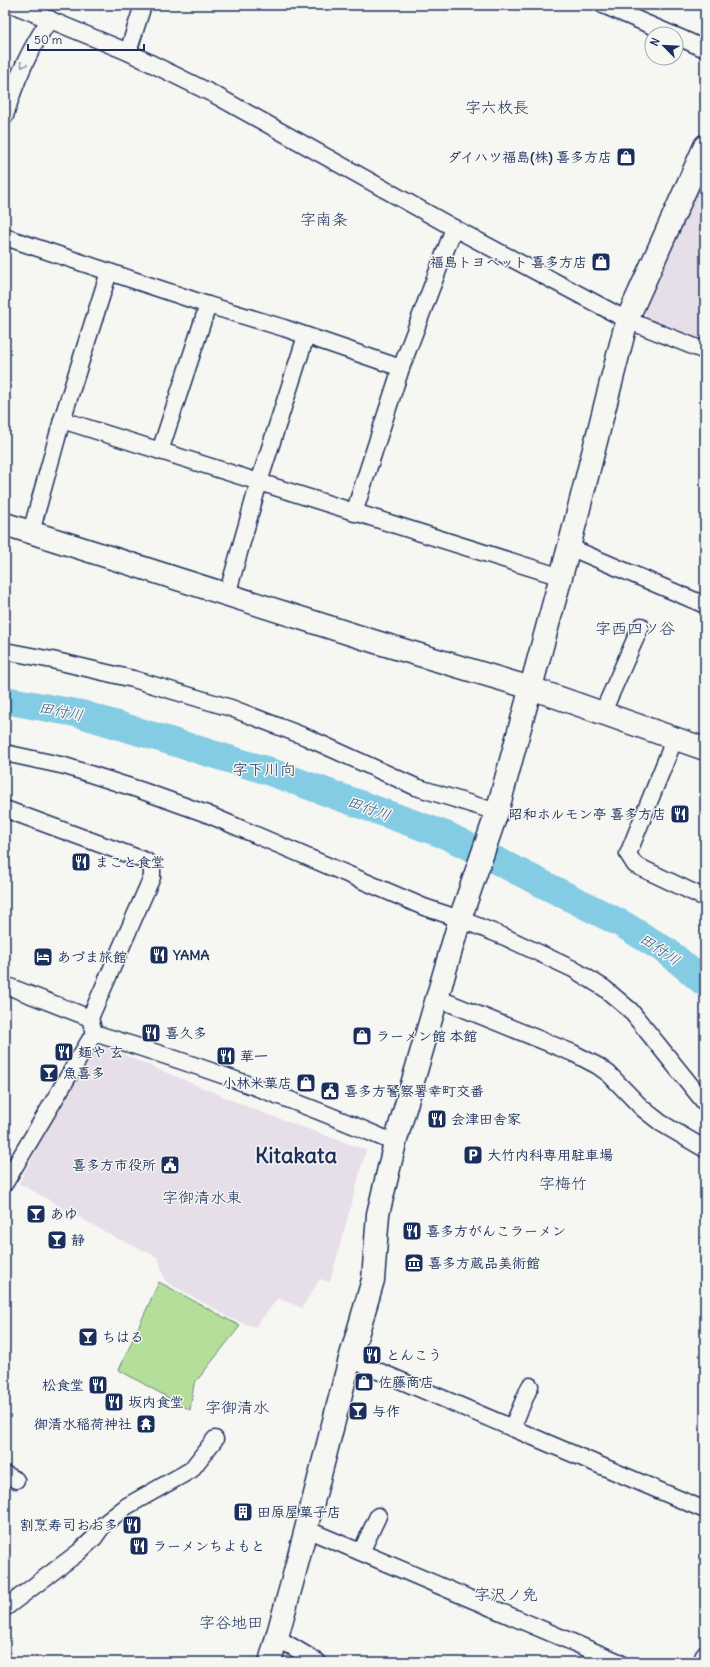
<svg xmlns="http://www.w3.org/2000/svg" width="710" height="1667" viewBox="0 0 710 1667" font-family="Delius,'Klee One',sans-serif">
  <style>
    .built { fill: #e6dee8 }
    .green { fill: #b4de9a; stroke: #68867c }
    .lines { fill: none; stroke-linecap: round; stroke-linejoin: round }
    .river { stroke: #83cce4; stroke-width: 28 }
    .street-casing { stroke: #1b2f5e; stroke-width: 19 }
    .secondary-casing { stroke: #1b2f5e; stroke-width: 25 }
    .street { stroke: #f6f6f2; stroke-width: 16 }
    .secondary { stroke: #f6f6f2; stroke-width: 22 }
    .oneway { stroke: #8892a8 }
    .labels { text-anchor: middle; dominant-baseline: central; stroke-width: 3; stroke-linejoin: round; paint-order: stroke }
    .poi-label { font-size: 14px; font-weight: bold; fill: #1b2f5e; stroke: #f6f6f2; text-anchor: start }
    .water-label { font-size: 15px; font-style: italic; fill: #355680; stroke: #f6f6f2 }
    .quarter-label { font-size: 16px; fill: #1b2f5e; stroke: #f6f6f2 }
    .town-label { font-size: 22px; font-weight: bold; fill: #1b2f5e; stroke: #f6f6f2 }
  </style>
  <rect width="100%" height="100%" fill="#f6f6f2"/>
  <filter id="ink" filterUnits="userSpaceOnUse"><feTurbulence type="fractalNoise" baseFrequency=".025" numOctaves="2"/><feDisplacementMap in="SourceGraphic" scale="8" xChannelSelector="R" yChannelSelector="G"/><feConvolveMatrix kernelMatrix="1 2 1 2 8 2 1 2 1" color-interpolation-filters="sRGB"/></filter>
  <g filter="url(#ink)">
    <g class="built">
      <path d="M705,170V342L646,317L644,311Z"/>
      <path d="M103,1046L258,1111L366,1150L330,1282L320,1279L302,1308L278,1298L255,1327L232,1319L165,1281L158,1257L116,1238L19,1183L88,1051Z"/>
    </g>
    <path class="green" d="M159,1282L240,1326L194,1384L190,1410L119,1370Z"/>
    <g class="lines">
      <path class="river" d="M5,700L81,714L265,770L448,836L622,924L668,952L705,983"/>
      <defs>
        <g id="street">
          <path d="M14,5L128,52L215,95L454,228L627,320L705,351"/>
          <path d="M603,5L671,34"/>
          <path d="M676,36L705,49"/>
          <path d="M128,52L143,5"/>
          <path d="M5,116C15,81 29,50 50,19"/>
          <path d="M5,237L208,305L284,328L401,368L454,228"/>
          <path d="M62,420L561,577"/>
          <path d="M160,451L208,305"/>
          <path d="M354,513L401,368"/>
          <path d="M31,532L62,420L109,272"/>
          <path d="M569,547L705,605"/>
          <path d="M227,595L259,482L306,336"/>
          <path d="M5,651L52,660L133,679L231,708L306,737L416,787L497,812"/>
          <path d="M602,714L641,626"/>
          <path d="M675,738L628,854L635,865L705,898"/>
          <path d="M5,753L65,766L140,790L207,814L424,907L460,919L505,937L573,969L604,988L630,1010L705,1103"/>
          <path d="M5,809L146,861L152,868V877L90,1018L94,1033L5,1183"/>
          <path d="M5,985L90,1018"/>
          <path d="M437,998L573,1053L598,1066L609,1074L642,1108L661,1123L705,1149"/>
          <path d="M94,1033C196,1064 297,1100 395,1143"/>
          <path d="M350,1359L705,1510"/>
          <path d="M512,1428L530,1386"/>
          <path d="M5,1474L16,1480"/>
          <path d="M306,1529L619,1662"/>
          <path d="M361,1552L378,1516"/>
          <path d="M5,1608L79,1552L94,1538L104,1524L127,1506L191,1470L215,1439"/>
          <path d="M276,1637L318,1662"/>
          <path d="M701,1662L705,1653"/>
        </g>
        <g id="secondary">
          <path d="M5,524L376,642L531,688L705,749"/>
          <path d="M270,1662L292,1583L350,1359L373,1280L378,1214L395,1143L460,919L497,812L569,547L627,320L705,146"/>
        </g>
      </defs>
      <use href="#street" class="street-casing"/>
      <use href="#secondary" class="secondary-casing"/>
      <use href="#street" class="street"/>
      <use href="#secondary" class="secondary"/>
    </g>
    <defs><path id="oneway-chevron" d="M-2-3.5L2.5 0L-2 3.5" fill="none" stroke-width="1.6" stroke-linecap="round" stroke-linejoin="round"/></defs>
    <use class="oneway" href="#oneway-chevron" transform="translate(23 65) rotate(114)"/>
  </g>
  <defs>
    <symbol id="shop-square" viewBox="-11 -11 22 22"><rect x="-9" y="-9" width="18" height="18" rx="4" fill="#1b2f5e" stroke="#f6f6f2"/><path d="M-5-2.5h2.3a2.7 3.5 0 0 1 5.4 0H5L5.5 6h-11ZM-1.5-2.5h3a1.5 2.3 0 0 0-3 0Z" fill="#fff"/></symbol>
    <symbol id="restaurant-square" viewBox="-11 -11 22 22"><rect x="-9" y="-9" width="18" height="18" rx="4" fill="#1b2f5e" stroke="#f6f6f2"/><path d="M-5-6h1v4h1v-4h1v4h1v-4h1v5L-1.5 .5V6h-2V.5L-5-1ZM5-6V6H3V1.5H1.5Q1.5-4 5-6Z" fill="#fff"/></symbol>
    <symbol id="hotel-square" viewBox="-11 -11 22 22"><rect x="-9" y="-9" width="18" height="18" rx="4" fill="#1b2f5e" stroke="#f6f6f2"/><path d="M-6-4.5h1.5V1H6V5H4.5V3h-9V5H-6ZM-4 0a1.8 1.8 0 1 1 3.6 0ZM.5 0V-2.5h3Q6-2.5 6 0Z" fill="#fff"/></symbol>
    <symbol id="bar-square" viewBox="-11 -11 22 22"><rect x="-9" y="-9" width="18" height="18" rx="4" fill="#1b2f5e" stroke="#f6f6f2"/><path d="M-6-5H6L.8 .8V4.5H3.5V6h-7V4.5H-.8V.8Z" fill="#fff"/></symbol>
    <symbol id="civic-square" viewBox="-11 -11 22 22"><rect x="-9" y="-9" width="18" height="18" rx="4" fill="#1b2f5e" stroke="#f6f6f2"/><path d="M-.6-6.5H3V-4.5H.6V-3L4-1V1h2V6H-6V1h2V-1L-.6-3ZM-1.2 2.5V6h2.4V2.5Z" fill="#fff"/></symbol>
    <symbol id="parking-square" viewBox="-11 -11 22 22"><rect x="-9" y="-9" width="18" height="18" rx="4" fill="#1b2f5e" stroke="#f6f6f2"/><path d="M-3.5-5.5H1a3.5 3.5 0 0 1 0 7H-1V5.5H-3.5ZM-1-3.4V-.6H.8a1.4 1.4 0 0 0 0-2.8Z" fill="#fff"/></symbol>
    <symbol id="museum-square" viewBox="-11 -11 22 22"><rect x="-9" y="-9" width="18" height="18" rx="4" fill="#1b2f5e" stroke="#f6f6f2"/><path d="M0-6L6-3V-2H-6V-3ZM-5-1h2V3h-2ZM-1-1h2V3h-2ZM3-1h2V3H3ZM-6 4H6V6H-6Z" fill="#fff"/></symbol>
    <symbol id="temple-square" viewBox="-11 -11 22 22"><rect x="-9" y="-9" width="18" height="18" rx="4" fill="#1b2f5e" stroke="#f6f6f2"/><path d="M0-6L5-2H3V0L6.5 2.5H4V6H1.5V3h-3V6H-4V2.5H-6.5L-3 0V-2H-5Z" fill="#fff"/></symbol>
    <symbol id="building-square" viewBox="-11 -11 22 22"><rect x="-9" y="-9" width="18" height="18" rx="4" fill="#1b2f5e" stroke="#f6f6f2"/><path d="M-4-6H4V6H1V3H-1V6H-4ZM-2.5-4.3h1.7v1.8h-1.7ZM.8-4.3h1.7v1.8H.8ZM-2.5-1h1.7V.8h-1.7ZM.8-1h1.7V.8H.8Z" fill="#fff"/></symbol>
  </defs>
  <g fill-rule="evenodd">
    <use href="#shop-square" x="615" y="146" width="22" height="22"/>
    <use href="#shop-square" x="590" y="251" width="22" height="22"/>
    <use href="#restaurant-square" x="669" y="803" width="22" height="22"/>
    <use href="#restaurant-square" x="70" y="851" width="22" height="22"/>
    <use href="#restaurant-square" x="148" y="944" width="22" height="22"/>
    <use href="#hotel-square" x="32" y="946" width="22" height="22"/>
    <use href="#restaurant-square" x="140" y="1022" width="22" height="22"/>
    <use href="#shop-square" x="351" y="1025" width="22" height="22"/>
    <use href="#restaurant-square" x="53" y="1041" width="22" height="22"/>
    <use href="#restaurant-square" x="215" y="1045" width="22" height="22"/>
    <use href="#bar-square" x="38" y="1062" width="22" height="22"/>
    <use href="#shop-square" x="295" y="1072" width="22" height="22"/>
    <use href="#civic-square" x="319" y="1080" width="22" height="22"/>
    <use href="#restaurant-square" x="426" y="1108" width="22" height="22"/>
    <use href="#parking-square" x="462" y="1144" width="22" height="22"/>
    <use href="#civic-square" x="159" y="1154" width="22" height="22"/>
    <use href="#bar-square" x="25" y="1203" width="22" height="22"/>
    <use href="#restaurant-square" x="401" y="1220" width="22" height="22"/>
    <use href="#bar-square" x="46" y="1229" width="22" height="22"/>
    <use href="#museum-square" x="403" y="1252" width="22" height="22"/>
    <use href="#bar-square" x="77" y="1326" width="22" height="22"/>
    <use href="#restaurant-square" x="361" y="1344" width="22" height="22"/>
    <use href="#shop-square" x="353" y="1371" width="22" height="22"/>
    <use href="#restaurant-square" x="87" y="1374" width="22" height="22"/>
    <use href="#restaurant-square" x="103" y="1391" width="22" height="22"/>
    <use href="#bar-square" x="347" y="1400" width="22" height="22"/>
    <use href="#temple-square" x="135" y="1413" width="22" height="22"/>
    <use href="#building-square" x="232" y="1501" width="22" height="22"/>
    <use href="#restaurant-square" x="121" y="1514" width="22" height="22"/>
    <use href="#restaurant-square" x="128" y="1535" width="22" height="22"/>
  </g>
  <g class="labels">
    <g class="poi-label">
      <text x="612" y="157" text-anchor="end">ダイハツ福島(株) 喜多方店</text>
      <text x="587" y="262" text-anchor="end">福島トヨペット 喜多方店</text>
      <text x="666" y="814" text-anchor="end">昭和ホルモン亭 喜多方店</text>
      <text x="95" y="862">まこと食堂</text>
      <text x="173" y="955">YAMA</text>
      <text x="57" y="957">あづま旅館</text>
      <text x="165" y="1033">喜久多</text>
      <text x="376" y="1036">ラーメン館 本館</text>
      <text x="78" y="1052">麺や 玄</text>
      <text x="240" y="1056">華一</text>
      <text x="63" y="1073">魚喜多</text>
      <text x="292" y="1083" text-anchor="end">小林米菓店</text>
      <text x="344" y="1091">喜多方警察署幸町交番</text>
      <text x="451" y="1119">会津田舎家</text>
      <text x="487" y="1155">大竹内科専用駐車場</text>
      <text x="156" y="1165" text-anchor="end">喜多方市役所</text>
      <text x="50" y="1214">あゆ</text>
      <text x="426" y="1231">喜多方がんこラーメン</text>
      <text x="71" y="1240">静</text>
      <text x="428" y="1263">喜多方蔵品美術館</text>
      <text x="102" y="1337">ちはる</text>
      <text x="386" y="1355">とんこう</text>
      <text x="378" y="1382">佐藤商店</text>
      <text x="84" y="1385" text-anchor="end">松食堂</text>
      <text x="128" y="1402">坂内食堂</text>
      <text x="372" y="1411">与作</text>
      <text x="132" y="1424" text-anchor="end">御清水稲荷神社</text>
      <text x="257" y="1512">田原屋菓子店</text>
      <text x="118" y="1525" text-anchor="end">割烹寿司おお多</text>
      <text x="153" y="1546">ラーメンちよもと</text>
    </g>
    <g class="water-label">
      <text transform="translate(61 711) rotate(11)">田付川</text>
      <text transform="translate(369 808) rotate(20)">田付川</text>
      <text transform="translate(660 949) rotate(34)">田付川</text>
    </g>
    <g class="quarter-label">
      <text x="497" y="107">字六枚長</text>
      <text x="324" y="219">字南条</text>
      <text x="635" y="628">字西四ツ谷</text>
      <text x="264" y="769">字下川向</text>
      <text x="563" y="1183">字梅竹</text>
      <text x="202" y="1197">字御清水東</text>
      <text x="237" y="1407">字御清水</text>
      <text x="506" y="1594">字沢ノ免</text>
      <text x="231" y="1622">字谷地田</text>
    </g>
    <g class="town-label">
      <text x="296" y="1155">Kitakata</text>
    </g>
  </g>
  <rect width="710" height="1667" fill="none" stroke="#f6f6f2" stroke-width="20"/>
  <rect x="10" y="10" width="690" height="1647" fill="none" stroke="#1b2f5e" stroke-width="1.5" filter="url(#ink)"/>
  <g transform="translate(664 46) rotate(294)"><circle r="19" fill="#f6f6f2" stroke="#9ea6b7"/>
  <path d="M0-3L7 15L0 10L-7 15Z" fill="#1b2f5e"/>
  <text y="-6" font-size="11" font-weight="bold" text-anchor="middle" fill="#1b2f5e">N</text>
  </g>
  <path d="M28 44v6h116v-6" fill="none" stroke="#1b2f5e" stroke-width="2"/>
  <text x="34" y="44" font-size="12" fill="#1b2f5e" stroke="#f6f6f2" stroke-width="3" paint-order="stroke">50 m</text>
</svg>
